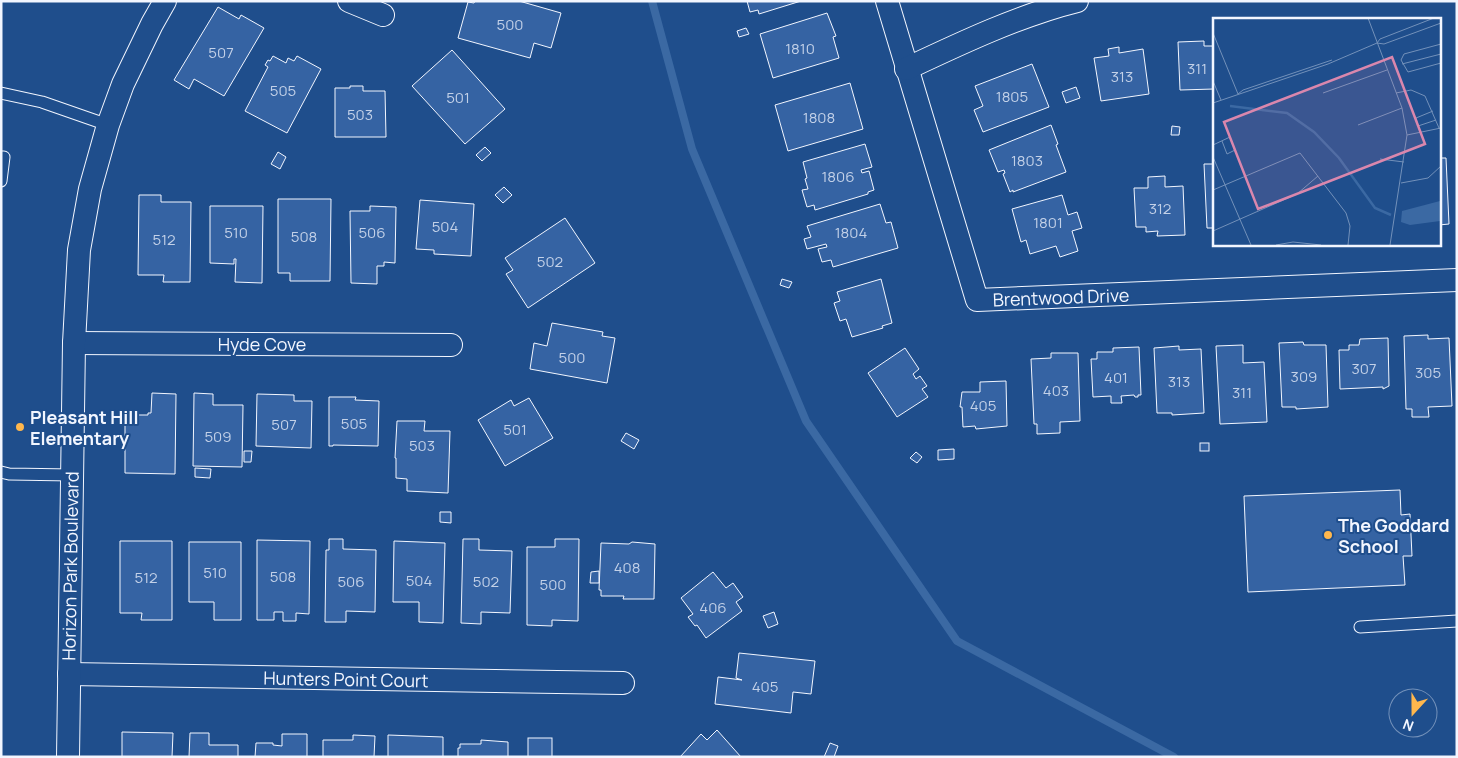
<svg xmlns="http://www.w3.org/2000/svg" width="1458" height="758" viewBox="0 0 1458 758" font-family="Manrope,sans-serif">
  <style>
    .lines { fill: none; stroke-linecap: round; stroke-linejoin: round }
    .stream { stroke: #3b69a3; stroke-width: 8 }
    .building { fill: #3563a3; stroke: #f2f6ff }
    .lane-casing { stroke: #f2f6ff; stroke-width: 13 }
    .street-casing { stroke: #f2f6ff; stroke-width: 24 }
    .lane { stroke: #1f4e8c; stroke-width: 11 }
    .street { stroke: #1f4e8c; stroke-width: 22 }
    .poi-dot { fill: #ffb74d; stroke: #1f4e8c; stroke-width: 2 }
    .labels { text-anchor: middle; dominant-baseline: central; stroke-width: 4; stroke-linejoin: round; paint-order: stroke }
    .number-label { font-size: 15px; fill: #c3d1e8 }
    .street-label { font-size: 18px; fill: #f2f6ff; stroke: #1f4e8c }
    .poi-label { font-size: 18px; font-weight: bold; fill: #f2f6ff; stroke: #1f4e8c; text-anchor: start }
    .inset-river { fill: none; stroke: #3b69a3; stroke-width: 2.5 }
    .inset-road { fill: none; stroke: #7391ba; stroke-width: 1 }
    .view { fill: #da87ad; fill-opacity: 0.15; stroke: #da87ad; stroke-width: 2.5 }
    .inset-edge { fill: none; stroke: #f2f6ff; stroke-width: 2.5 }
  </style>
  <rect width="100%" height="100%" fill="#1f4e8c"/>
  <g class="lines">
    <path class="stream" d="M652,1L692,149L806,421L957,641L1174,757"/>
  </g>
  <g class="building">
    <path d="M475,1H519L561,13L551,48L534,43L530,58L458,38L468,2L474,3Z"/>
    <path d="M747,1H801L759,14L758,10L750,12Z"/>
    <path d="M218,7L239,19L241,15L264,28L224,96L194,79L189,89L174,80Z"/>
    <path d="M827,13L836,36L833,37L839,58L773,78L760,34Z"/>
    <path d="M746,28L749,34L739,37L737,31Z"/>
    <path d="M1204,41V46H1214V89L1180,90L1178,42Z"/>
    <path d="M1119,47V53L1143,49L1149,94L1101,101L1094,58L1109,56L1108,49Z"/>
    <path d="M452,50L505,109L465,144L412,86Z"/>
    <path d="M273,56L286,63L288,58L294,61L297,56L321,69L287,133L245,111L268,67L265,65L268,60L270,61Z"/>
    <path d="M1032,64L1049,107L983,132L974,110L983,106L975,86Z"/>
    <path d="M850,83L863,129L788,151L775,105Z"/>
    <path d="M350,86H363V91H385L386,137H335V88H350Z"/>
    <path d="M1076,87L1080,98L1066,103L1062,92Z"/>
    <path d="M1051,125L1058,144L1056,145L1066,172L1013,192V190L1010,192L1003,174L1005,173L1004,170L998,172L989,150Z"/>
    <path d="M1172,126L1180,127L1179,135H1171Z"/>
    <path d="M865,144L872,167L861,170L862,173L869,171L874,190L868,192V194L815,210L814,205L807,207L802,190L808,189L805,179L807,178L803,162Z"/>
    <path d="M485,147L491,153L482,161L476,155Z"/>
    <path d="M278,152L286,157L280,169L271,164Z"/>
    <path d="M1439,158H1446L1449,224L1439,225Z"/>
    <path d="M1204,164H1214V228H1207Z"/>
    <path d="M1165,176V187L1183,186L1185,235L1157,236L1158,231L1146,232V227H1136L1134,188H1148V177Z"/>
    <path d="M504,187L512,195L503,203L495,195Z"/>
    <path d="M139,195H161V202H191L190,282H163L164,275H138Z"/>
    <path d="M1062,195L1068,215L1077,212L1082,228L1072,231L1078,251L1060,257L1056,246L1030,254L1026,240L1021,242L1012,209Z"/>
    <path d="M278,199H331L330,281H290V273H278Z"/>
    <path d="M420,200L474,204L471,256L434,254V250L416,249Z"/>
    <path d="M880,204L886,223L891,222L898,248L833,267L831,260L822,262L818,249L827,247L826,244L807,249L804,239L811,237L807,226Z"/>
    <path d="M210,206H263L262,283L235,282L236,259H234V264L210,263Z"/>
    <path d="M370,206L396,207L395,263L384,262V266H377V284L351,283L350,211H370Z"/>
    <path d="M565,218L595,263L528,308L506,274L513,270L505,258Z"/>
    <path d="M782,279L792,282L789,288L780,285Z"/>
    <path d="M881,279L892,323L882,326L883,328L852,337L846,319L840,321L834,303L840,301L837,292Z"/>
    <path d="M552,323L603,332L602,336L615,338L607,383L530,369L534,343L547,346Z"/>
    <path d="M1428,335V339L1449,338L1452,406L1428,407L1429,417H1412V409H1406L1404,336Z"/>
    <path d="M1388,338L1389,386L1383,389V387L1340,389L1339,350H1349V345H1359L1360,339Z"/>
    <path d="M1303,342L1304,345H1326L1328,407L1296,409V407H1282L1279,343Z"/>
    <path d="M1243,345V363L1264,362L1267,422L1220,424L1216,346Z"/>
    <path d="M1179,346V350L1201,349L1204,413L1172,415V413H1157L1154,348Z"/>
    <path d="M1139,347L1141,395H1138V397H1135L1134,395L1121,396L1122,403H1111V396L1093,397L1091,359H1097V352H1113V348Z"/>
    <path d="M905,348L919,369L913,374L916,379L920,376L927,386L922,389L928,397L897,417L868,373Z"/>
    <path d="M1051,353H1078L1080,421L1060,422V433L1037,434V424H1034L1031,359L1051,358Z"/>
    <path d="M1006,381L1007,426L976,429L975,426L963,427L962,407H960L962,392H980V382Z"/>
    <path d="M152,393L176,394L175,474L125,473V415H148V413H151Z"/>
    <path d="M194,393L213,394V405H243L242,467L193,466Z"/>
    <path d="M257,394L294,395V401H312L311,448L256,446Z"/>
    <path d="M329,397H356L355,400L379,401L378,446L333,445V446H329Z"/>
    <path d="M529,398L553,438L505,466L478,420L511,400L514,406Z"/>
    <path d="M397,421H425L424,431H450L448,493L407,491V479L396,478V458H395Z"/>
    <path d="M626,433L639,440L634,449L621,441Z"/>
    <rect x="1200" y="443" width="9" height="8"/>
    <path d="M954,449V459L938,460V450Z"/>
    <path d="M244,451H252L251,462H244Z"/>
    <path d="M916,452L922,457L917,463L910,458Z"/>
    <path d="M195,468L211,469L210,478L195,477Z"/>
    <path d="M1400,490L1401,515L1410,514L1412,556H1403L1405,585L1248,592L1244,496Z"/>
    <path d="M440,512H451V523L440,522Z"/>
    <path d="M329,539H343V549L376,550L375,612L346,611V622H325L326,550H329Z"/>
    <path d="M463,539H479V550L512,551L510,613L481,612V624L461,623Z"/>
    <path d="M555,539H579L578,621L552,620V626L527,625V547H555Z"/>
    <path d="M257,540L310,541L309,614L296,613V621H283V612H274V620H257Z"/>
    <path d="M120,541H172V620H141L142,613H120Z"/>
    <path d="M394,541L445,543L443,623L419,622V602H393Z"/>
    <path d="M189,542H241V620H214V602H189Z"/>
    <path d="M632,542L655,544L654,599H623L624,596H601V590H599L601,543L629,544Z"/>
    <path d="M599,571V583H590L591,572Z"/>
    <path d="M713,572L726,588L733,583L743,597L736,602L742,611L706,638L697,625L695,626L688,617L693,614L681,598Z"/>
    <path d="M774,612L778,624L768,628L763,616Z"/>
    <path d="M739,653L815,661L811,694L793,692L791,713L715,704L718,677L742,680L736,678Z"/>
    <path d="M717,730L741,757H680L701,734L707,740Z"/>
    <path d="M122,732L173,733L172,757H122Z"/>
    <path d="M190,733H209V745H238V757H189Z"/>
    <path d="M282,734H307V757H255L256,743H273V745L282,746Z"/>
    <path d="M353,735L375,736L374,757H323V740H353Z"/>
    <path d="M388,735L443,737V757H388Z"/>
    <rect x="528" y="738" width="24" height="19"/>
    <path d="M481,740L508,742V757H458V748H460V744H481Z"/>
    <path d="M830,743L838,746L834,757H824Z"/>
  </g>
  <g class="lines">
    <defs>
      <g id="lane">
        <path d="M1,93L42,102L108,125"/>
        <path d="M1,157H4L1,181"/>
        <path d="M1,472L9,474L72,475"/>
        <path d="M1360,627L1457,621"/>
      </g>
      <g id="street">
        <path d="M349,1L383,15"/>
        <path d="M887,1L977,300L1457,280"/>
        <path d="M906,69C959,44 1020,15 1077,1"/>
        <path d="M74,343L451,345"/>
        <path d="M69,674L623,683"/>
        <path d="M68,757L74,343L79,250L90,189L108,125L123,84L152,24L165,1"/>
      </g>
    </defs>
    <use href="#lane" class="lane-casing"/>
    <use href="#street" class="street-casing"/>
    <use href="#lane" class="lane"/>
    <use href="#street" class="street"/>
  </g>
  <g class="poi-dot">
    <circle cx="20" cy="427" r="5"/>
    <circle cx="1328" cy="535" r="5"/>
  </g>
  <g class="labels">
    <g class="number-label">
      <text x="510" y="24">500</text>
      <text x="800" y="48">1810</text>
      <text x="221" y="52">507</text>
      <text x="1197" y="68">311</text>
      <text x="1122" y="76">313</text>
      <text x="283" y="90">505</text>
      <text x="1012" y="96">1805</text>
      <text x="458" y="97">501</text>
      <text x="360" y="114">503</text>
      <text x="819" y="117">1808</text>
      <text x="1027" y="160">1803</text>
      <text x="838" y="176">1806</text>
      <text x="1160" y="208">312</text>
      <text x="1048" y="222">1801</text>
      <text x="445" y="226">504</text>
      <text x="236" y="232">510</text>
      <text x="372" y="232">506</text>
      <text x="851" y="232">1804</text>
      <text x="304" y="236">508</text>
      <text x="164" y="239">512</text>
      <text x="550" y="261">502</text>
      <text x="572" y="357">500</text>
      <text x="1364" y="368">307</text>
      <text x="1428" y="372">305</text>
      <text x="1304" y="376">309</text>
      <text x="1116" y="377">401</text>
      <text x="1179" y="381">313</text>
      <text x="1056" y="390">403</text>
      <text x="1242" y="392">311</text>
      <text x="983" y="405">405</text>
      <text x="354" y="423">505</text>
      <text x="284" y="424">507</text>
      <text x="515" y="429">501</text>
      <text x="218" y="436">509</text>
      <text x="422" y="445">503</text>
      <text x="627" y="567">408</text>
      <text x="215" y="572">510</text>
      <text x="283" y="576">508</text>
      <text x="146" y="577">512</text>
      <text x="419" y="580">504</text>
      <text x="351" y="581">506</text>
      <text x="486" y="581">502</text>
      <text x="553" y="584">500</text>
      <text x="713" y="607">406</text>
      <text x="765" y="686">405</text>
    </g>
    <g class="street-label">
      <text transform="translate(1061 297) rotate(-2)">Brentwood Drive</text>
      <text x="262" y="344">Hyde Cove</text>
      <text transform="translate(70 566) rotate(-89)">Horizon Park Boulevard</text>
      <text transform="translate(346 679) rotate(1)">Hunters Point Court</text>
    </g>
    <g class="poi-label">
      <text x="30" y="417">Pleasant Hill<tspan x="30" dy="21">Elementary</tspan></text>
      <text x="1338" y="525">The Goddard<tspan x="1338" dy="21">School</tspan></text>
    </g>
  </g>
  <g transform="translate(1213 18)">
    <rect width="228" height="228" fill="#1f4e8c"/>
    <path d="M227,183V203L197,207L188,204L189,193Z" fill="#3b69a3"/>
    <path class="inset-river" d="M17,88L74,95L101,114L126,140L162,190L178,197"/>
    <path class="inset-road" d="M155,0L189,90L194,117L177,227M0,15L25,76M164,25L171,26L228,5M228,26L191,36L188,42L195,54L228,45M189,46L228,36M0,63L8,82M110,75L174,52M183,75L198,72L212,78L226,110M25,76L30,72L119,42M0,85L115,46L164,25L167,21L221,0M220,93L203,100L205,108L223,102M145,107L189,90M194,117L228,110M0,127L17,119L22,132L14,136L9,123M0,139L38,227M167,141L191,144M188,165L215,160L228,148M0,172L87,135L133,195L137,208L135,227M0,213L84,176L105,158M63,227L80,224L108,227"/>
    <path class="view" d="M179,39L212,126L45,191L11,104Z"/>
    <rect width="228" height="228" class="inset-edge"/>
  </g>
  <rect width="1458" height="758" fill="none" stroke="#f2f6ff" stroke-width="5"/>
  <g transform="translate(1413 713) rotate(201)"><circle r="24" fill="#1f4e8c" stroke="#7391ba"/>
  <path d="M0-4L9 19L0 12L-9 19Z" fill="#ffb74d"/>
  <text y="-8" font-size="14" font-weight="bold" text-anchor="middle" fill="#f2f6ff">N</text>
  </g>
</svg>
